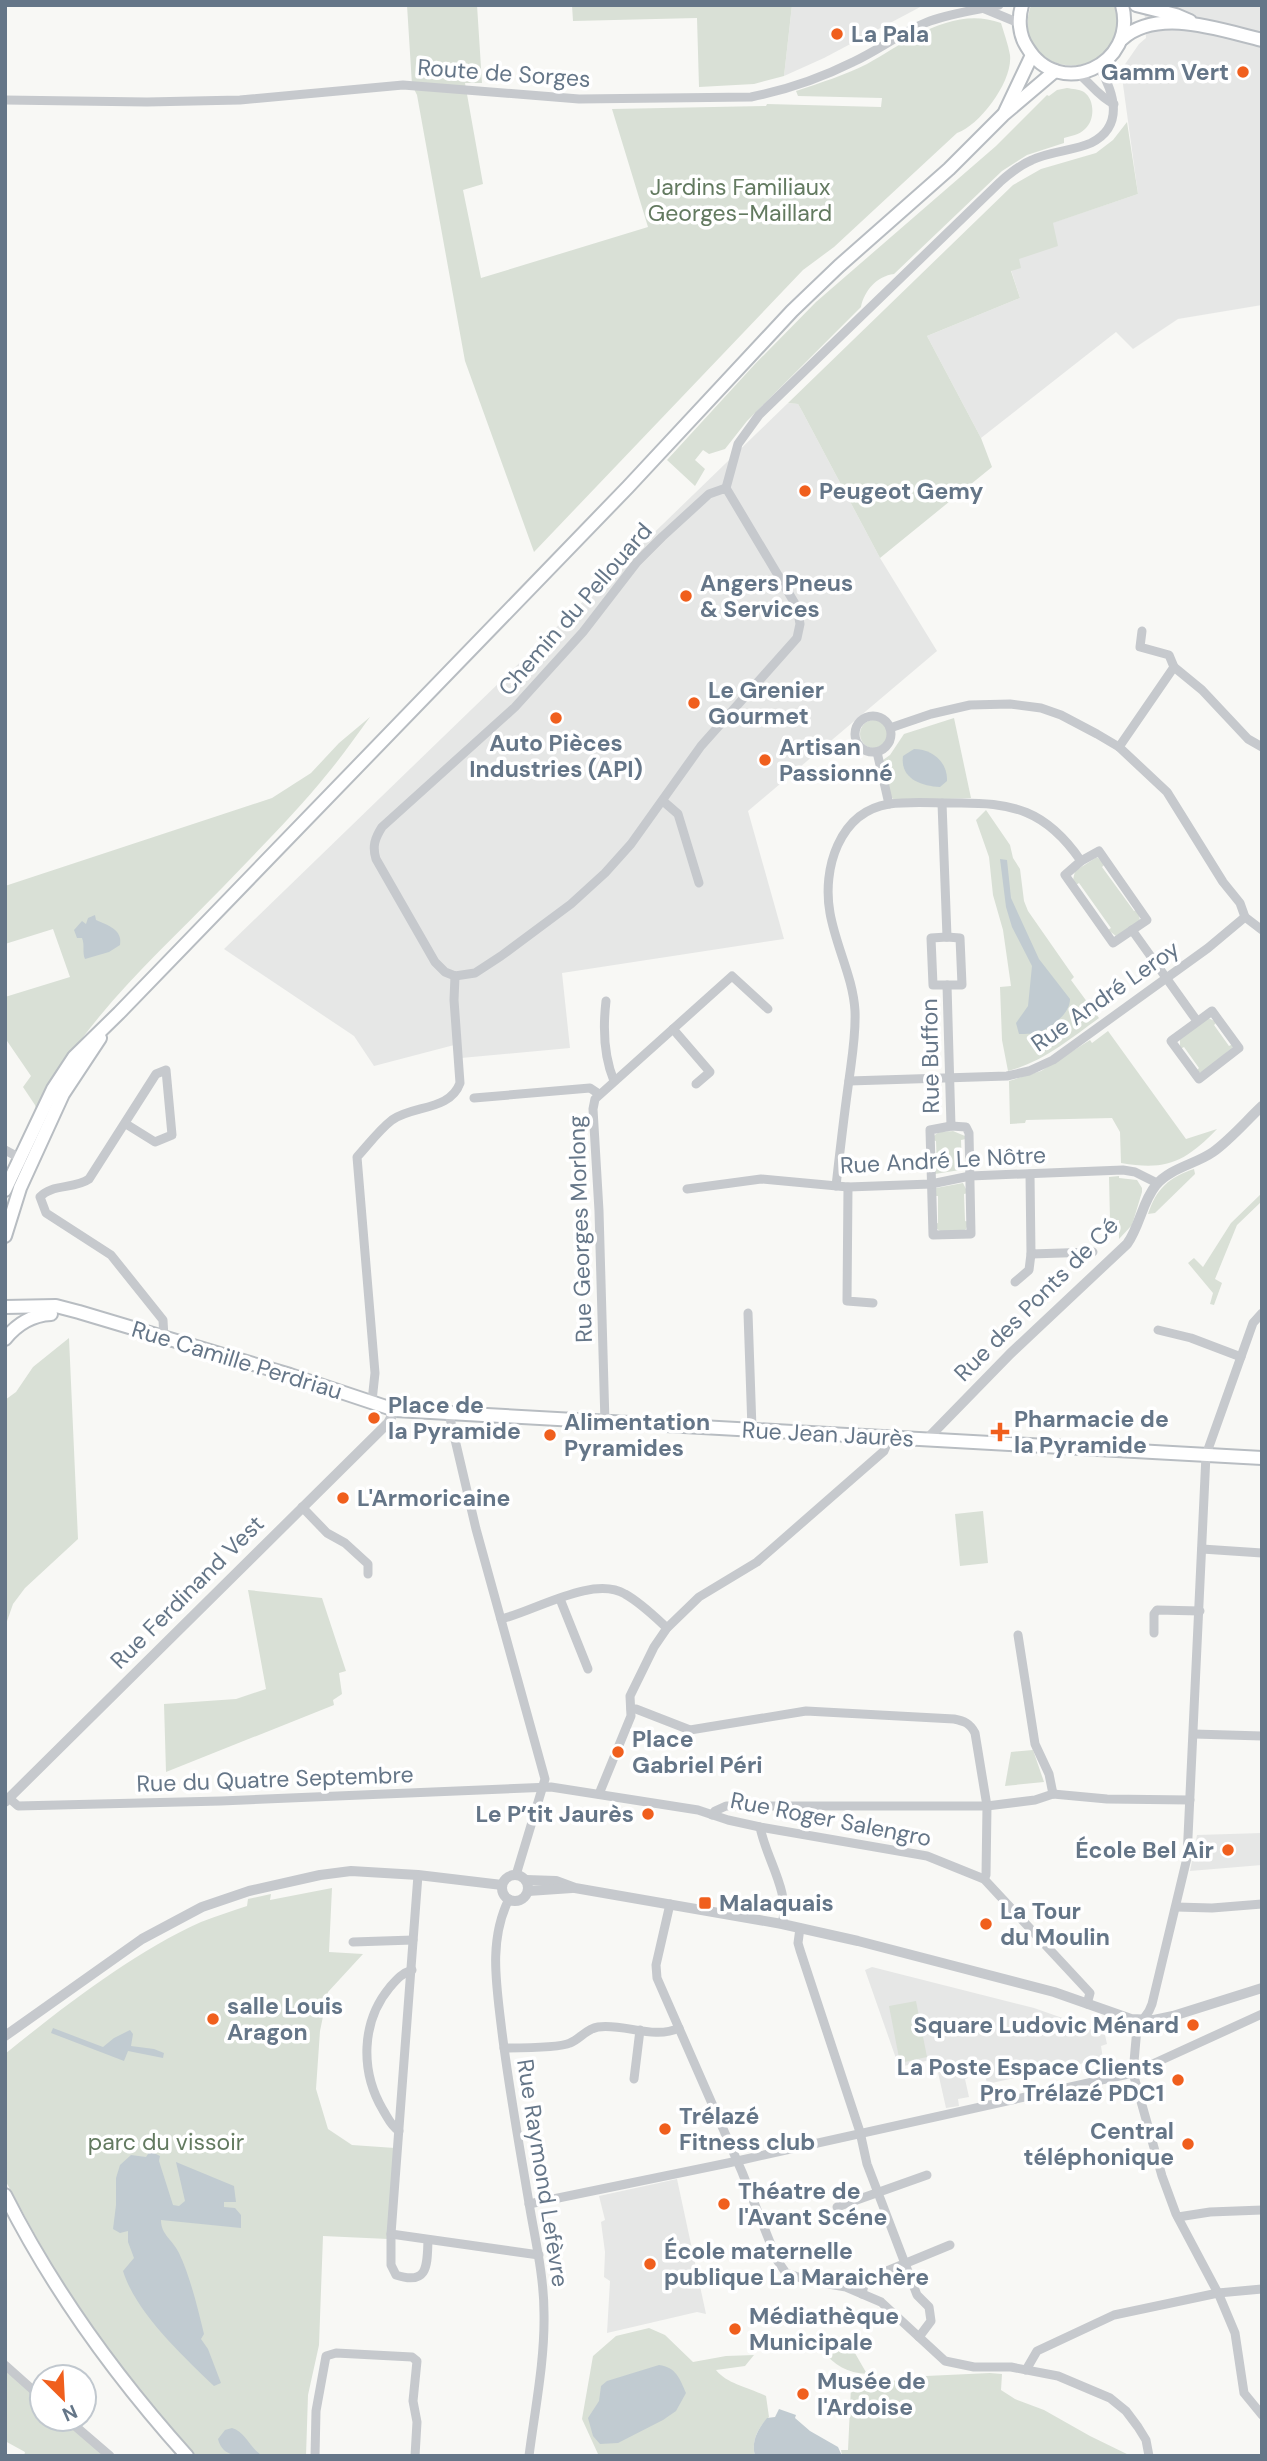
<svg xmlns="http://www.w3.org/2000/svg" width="1267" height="2461" viewBox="0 0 1267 2461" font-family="'DM Sans',sans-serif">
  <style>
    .built { fill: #e6e7e6 }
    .green { fill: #d9e0d6 }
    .water { fill: #c1cbd1 }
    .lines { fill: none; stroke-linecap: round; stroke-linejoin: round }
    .secondary-casing { stroke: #b8bdc2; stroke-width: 16 }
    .minor { stroke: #c6c9cd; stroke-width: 9 }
    .tertiary { stroke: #c6c9cd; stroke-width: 10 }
    .secondary { stroke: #fff; stroke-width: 12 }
    .poi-dot { fill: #f05f1d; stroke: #fff; stroke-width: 2.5 }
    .labels { text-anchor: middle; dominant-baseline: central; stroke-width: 7; stroke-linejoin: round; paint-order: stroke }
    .poi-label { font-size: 23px; font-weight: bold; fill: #657688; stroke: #fff; text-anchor: start }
    .street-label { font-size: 23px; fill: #657688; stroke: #fff }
    .park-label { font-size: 23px; fill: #637a60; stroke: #fff }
  </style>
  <rect width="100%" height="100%" fill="#f8f8f5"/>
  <g class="built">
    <path d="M792,5H924L824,58L784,76Z"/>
    <path d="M1144,5H1262V305L1178,319L1133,349L1116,332L981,438L927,336L1020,298L1011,270L1018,259L1052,223L1138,194L1121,70L1139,44L1146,38Z"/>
    <path d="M788,403L798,404L802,411L880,558L937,651L748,811L784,939L562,973L570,1048L461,1058L458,1044L374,1066L354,1036L224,949Z"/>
    <path d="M1262,1833V1865L1190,1871L1197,1835Z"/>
    <path d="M872,1967L1034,2008L1071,2021L1105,2035L1107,2044L1101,2046L1103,2059L987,2084L984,2070L967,2074L968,2078L965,2079L969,2097L958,2099L959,2106L946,2108L935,2059L899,2067L865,1970Z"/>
    <path d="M677,2179L706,2314L697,2312L607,2333L610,2281L604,2277L605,2252L601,2222L605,2220L599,2196Z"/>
  </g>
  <g class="green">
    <path d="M407,5H477L482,83H465L483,184L463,190L481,278L648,227L612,109L766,106L767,104L881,107L882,98L798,96L796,91C820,83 845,75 867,64C906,42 953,5 1001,23C1004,33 1008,44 1010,55C1013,81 980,125 957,133L834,247L803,270L534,552L465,361L417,95L412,85Z"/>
    <path d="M572,5H792L784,76L754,84L699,87L697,18L573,21Z"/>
    <path d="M1031,5H1114C1139,86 1004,85 1031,5Z"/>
    <path d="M1067,88C1072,89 1079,89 1084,92C1095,100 1095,120 1085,129C1079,135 1071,136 1064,138V143L1027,155L1002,171L894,274C877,276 864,291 861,307L747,421L725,449L709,454L703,450L695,460L705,469L695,486L667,460L755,364L816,302L996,146L1047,95L1049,96L1057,90Z"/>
    <path d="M1127,122L1138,194L1053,223L1058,246L1019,259L1021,268L1011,271L1020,298L927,336L981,438L992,467L880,558L802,411L798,404L788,403L1013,185L1041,169L1096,153L1113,140Z"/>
    <path d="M370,717C356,736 343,755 328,773C296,813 258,850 223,887C155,957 79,1023 37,1112L35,1105L23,1087L31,1076L5,1038V997L70,977L53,929L5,944V886L272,798L311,773L339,743Z"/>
    <path d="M954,718L971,798L895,801L890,795L883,760L890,755L904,734Z"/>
    <circle cx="874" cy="734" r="14"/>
    <path d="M986,810L1010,845L1013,858L1020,869L1024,901L1028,911L1074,977L1071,980L1099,1018C1070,1039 1043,1062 1008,1071L1002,1040L1000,987L1011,986L1003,930L993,895L989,857L976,820Z"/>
    <path d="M1097,857L1105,864L1102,867L1134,911L1138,909L1140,921L1116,936L1108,930L1111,928L1079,883L1076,885L1073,880L1075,871Z"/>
    <path d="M1208,1018L1217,1022L1214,1025L1229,1046L1233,1044V1047L1202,1073L1196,1071L1199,1068L1184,1047L1180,1049V1038Z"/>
    <path d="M1108,1031L1186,1139L1217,1129C1185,1162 1167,1171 1121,1163L1120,1132L1112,1118L1026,1120L1025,1123L1010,1124L1009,1081L1041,1071L1090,1040L1092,1043Z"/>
    <path d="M953,1131L965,1136L966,1139L961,1140L962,1167H966V1169L935,1174L932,1169L937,1168L936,1141L932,1140C936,1130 943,1132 953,1131Z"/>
    <path d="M1194,1169L1195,1174L1155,1213L1148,1214C1156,1189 1169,1177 1194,1169Z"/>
    <path d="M1119,1176V1178L1137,1180L1142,1188V1192L1132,1225L1119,1239V1220H1110L1109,1177Z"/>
    <path d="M963,1183L968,1193L964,1194L965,1221L969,1222L965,1231C953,1232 939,1236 934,1224L938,1223V1196H933L936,1188Z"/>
    <path d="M1262,1193V1201L1237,1225L1215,1279L1222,1283L1214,1305L1210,1304L1213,1293L1188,1263L1194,1258L1203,1267L1231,1223Z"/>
    <path d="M69,1338L78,1539L25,1588L13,1604L5,1627V1400L16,1392L33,1367Z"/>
    <path d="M983,1511L988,1563L960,1566L955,1514Z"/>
    <path d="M248,1590L322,1598L346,1671L339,1673L342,1694L333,1700L334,1705L166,1772L164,1704L236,1699L266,1689Z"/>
    <path d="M1033,1750L1044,1782L1005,1786L1011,1752Z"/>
    <path d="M332,1888L329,1952L363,1954L328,1992L320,2031L316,2089L328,2129L352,2145L395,2148L388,2239L323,2236L319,2345L308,2395L306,2456H195L148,2401L114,2357L55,2271L5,2180V2054C63,2007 134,1952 201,1922C216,1916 232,1911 247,1906L248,1899L271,1894L270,1900Z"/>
    <path d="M916,2001L927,2057L900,2063L889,2006Z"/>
    <path d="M649,2328L665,2335L693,2362L726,2356L754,2355L745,2366L716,2370C727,2384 748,2387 766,2396L769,2417C758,2427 751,2441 755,2456L598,2454L582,2419L593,2356L616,2336Z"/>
    <path d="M848,2341L867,2374C847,2373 835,2365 822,2351Z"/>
    <path d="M5,2367L42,2400V2419H64L106,2456H24L25,2452L5,2441Z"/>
    <path d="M990,2373L1002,2374L1001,2390L1015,2399L1044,2410L1090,2436L1131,2456H842L841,2450H848L851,2387L926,2376Z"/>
  </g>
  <g class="water">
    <path d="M914,749C932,749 948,762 947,781L940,787C920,786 900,778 903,756Z"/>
    <path d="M1000,859L1007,860L1011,898L1039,959L1070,999C1070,1013 1054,1025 1042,1031C1035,1034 1026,1034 1019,1034L1016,1023L1028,1006L1032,966L1012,927L1006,907Z"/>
    <path d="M95,915L96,920C108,925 123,930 120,945L109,952L85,959C82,952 85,945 82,938H77L74,930L82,921L86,924L88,918Z"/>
    <path d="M53,2028L103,2047L114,2038L130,2030L133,2034L131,2046L154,2049L164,2053L163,2058L128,2051L124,2061L51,2033Z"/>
    <path d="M150,2151L160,2156L159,2161L173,2205L179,2206L185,2201L176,2162L234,2186L236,2202H224V2207L235,2208L241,2215V2228L161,2220C161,2235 173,2240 179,2253C190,2276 198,2309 204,2334L201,2339L208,2349L221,2383L214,2386C183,2356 136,2313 123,2271L134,2258L128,2242V2231L120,2233L113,2229L116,2205V2178L120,2165L131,2155L146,2157Z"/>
    <path d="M659,2365C676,2367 680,2379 686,2393L676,2411L663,2420L618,2443L600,2444L593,2436L588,2418L599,2401L601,2386L607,2381Z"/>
    <path d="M779,2409L796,2415L795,2418L810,2431L838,2447L842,2456H755C751,2441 758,2429 767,2418L775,2417Z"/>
    <path d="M232,2428C246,2432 250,2449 263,2456C245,2456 223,2460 218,2439L225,2430Z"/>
  </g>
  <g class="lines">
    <defs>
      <g id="secondary">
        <path d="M1022,5C1018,19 1019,35 1027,47C1059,101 1138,65 1122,5"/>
        <path d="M1136,5L1176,15L1190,21"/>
        <path d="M1122,39C1158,7 1220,30 1262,40"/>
        <path d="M1005,112L1032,55"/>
        <path d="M5,1190L53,1089L74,1057L119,1013L628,487L792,311L839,266L949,169L1003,115L1055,71"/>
        <path d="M5,1236L20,1188L63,1094L100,1038"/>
        <path d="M5,1307L56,1306L79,1312L290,1375L395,1410L1262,1458"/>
        <path d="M5,1339C17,1324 31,1315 51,1314"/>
        <path d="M5,2195C53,2290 116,2377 187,2456"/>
      </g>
    </defs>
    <use href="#secondary" class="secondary-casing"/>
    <g class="minor">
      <path d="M985,9L1019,23"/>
      <path d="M1079,74C1091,84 1099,97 1114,104"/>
      <path d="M5,100L147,102L240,100L403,85L579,99L751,97C786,90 821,78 853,62C879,50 903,31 930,21C953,13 976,10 999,5"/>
      <path d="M726,488L797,607L800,624L797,638L701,746L631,844L605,873L571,904L501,956L475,973L455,976L445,972L435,962L376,859C372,846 375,838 382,827L515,707L583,632L637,562L662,537L709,494Z"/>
      <path d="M726,488L738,444L759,415L1000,182C1010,173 1020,165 1032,160C1051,151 1073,151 1091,143C1125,126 1114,92 1099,67"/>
      <path d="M1142,631L1140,647L1169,655L1174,667"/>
      <circle cx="873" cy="734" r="18"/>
      <path d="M890,728L931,714L970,705L1010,704L1041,708L1061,715L1097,734L1119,747L1167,792L1223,882L1240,903L1245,917L1262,930"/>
      <path d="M1119,747L1174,667L1202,690L1248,739L1262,747"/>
      <path d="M877,752L889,804"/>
      <path d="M663,801L678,814L699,883"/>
      <path d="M942,803L947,937"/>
      <path d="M1099,851L1147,920L1113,943L1065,875L1081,861Z"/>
      <path d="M1132,930L1197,1021"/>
      <path d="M947,937L960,938L962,985H933L931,938Z"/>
      <path d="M947,985L951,1126"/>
      <path d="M606,1001C603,1027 604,1057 614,1081"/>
      <path d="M1212,1011L1239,1048L1199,1079L1171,1041Z"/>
      <path d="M673,1029L710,1072L696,1084"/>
      <path d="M849,1081L1007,1076L1029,1071L1053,1060L1208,948L1245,917"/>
      <path d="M474,1098L590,1088L599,1094"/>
      <path d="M126,1124L155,1142L172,1135L166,1070L156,1074L89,1179C75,1189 51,1184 40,1197L46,1213L111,1255L163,1320L164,1338"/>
      <path d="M951,1126L966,1127L969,1133L971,1234L933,1235L930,1130Z"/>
      <path d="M5,1150L20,1158L22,1163"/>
      <path d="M1030,1174L1031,1254L1093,1252"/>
      <path d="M836,1186C840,1151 844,1115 849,1080C852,1057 856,1035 855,1011C853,977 836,947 830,913C822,869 839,812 889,804C910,801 933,803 953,803C1013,802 1046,810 1081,861"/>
      <path d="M848,1187L847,1301L873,1303"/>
      <path d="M687,1189L761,1179L848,1187L931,1184L970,1176L1123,1170L1135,1172L1157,1183"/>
      <path d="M1015,1282L1029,1270L1031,1254"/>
      <path d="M748,1313L752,1429"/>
      <path d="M1262,1313L1253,1323L1206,1455L1187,1858L1152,2004L1149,2011L1137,2028L1133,2073L1162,2176L1176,2214L1219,2295L1235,2333L1244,2393L1262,2415"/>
      <path d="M1158,1330L1191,1338L1241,1357"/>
      <path d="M372,1401L375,1373L357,1157C368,1145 379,1130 392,1120C413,1105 450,1111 460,1083L454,1000L455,976"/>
      <path d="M449,1414L476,1529L545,1779L516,1875"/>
      <path d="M605,1423L599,1211L593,1109L595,1099L732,976L768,1009"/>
      <path d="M302,1507L327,1533L345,1543L368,1564V1574"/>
      <path d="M1202,1549L1262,1553"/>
      <path d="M560,1599L588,1669"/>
      <path d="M501,1619C535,1611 593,1575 625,1594C641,1603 654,1616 667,1628"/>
      <path d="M1154,1633V1614L1157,1610L1200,1611"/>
      <path d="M1018,1635L1035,1744L1049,1774L1053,1794"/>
      <path d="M631,1709H636L690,1730L806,1711L954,1719C964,1721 970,1723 975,1733L987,1806L986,1875L984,1879"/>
      <path d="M1194,1734L1262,1736"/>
      <path d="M599,1794L631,1716L630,1696L654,1647L667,1628L699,1597L757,1562L884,1451L890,1437"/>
      <path d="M9,1798L18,1806L221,1801L551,1787L698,1810L728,1820L760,1827L927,1856L984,1879L1090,1993L1087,2004"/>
      <path d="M712,1815L715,1811L726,1806H987L1035,1800L1053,1794L1107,1799L1190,1800"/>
      <path d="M760,1827C766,1859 791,1892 782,1924"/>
      <path d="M418,1875L391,2234V2265L396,2275C429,2286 427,2264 428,2240"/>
      <path d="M509,1899C489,1939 496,1982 501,2024C508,2084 519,2143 529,2203C535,2239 544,2276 544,2313C545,2360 535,2409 529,2456"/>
      <path d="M670,1904L656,1965L657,1978L742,2172L777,2260L786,2273L810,2281L846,2287L881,2302L945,2361L974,2367H1011L1058,2376L1110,2398L1126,2411L1138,2427L1146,2440L1149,2456"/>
      <path d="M1176,1907L1212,1908L1262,1904"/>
      <path d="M800,1928L798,1943L800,1950L860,2132L867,2164L917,2295L929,2307L931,2321L919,2337"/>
      <path d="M353,1942L413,1940"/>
      <path d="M504,2048C518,2048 559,2048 570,2043C580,2039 586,2029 598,2027C624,2023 654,2040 679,2028"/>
      <path d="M634,2079L640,2030"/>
      <path d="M399,2131C391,2126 388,2118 383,2110C360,2071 361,2022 390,1987C397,1979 402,1973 412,1970"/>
      <path d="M529,2204L728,2163L1133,2073L1262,2014"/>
      <path d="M837,2207L927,2175"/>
      <path d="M1178,2217L1210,2212L1262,2210"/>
      <path d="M391,2234L539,2255"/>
      <path d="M862,2294L865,2280L950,2245"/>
      <path d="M5,2365L42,2398"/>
      <path d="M1026,2370L1037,2351L1114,2315L1218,2293L1262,2289"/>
      <path d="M67,2419L110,2456"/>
      <path d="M315,2456L316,2411L326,2356L336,2353L412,2357L417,2361L413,2401L417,2422L415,2456"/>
    </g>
    <g class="tertiary">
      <path d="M929,1439L931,1435L1010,1354L1127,1244C1140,1226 1142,1202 1156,1185C1170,1168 1196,1164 1213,1152C1231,1139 1246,1121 1262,1106"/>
      <path d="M5,1802L388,1423L395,1410"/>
      <circle cx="515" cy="1888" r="13"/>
      <path d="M526,1880L556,1881L575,1888L782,1924L858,1941L1054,1992L1131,2019L1154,2020L1173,2016L1262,1988"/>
      <path d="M528,1891L572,1888"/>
      <path d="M5,2036L142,1939L202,1907L249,1891L320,1875L351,1871L418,1875L502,1885"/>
    </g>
    <use href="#secondary" class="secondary"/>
  </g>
  <g class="poi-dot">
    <circle cx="837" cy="34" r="7"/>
    <circle cx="1243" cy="72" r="7"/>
    <circle cx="805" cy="491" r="7"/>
    <circle cx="686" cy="596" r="7"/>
    <circle cx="694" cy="703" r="7"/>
    <circle cx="556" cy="718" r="7"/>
    <circle cx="765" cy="760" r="7"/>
    <circle cx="374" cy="1418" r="7"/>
    <path d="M996.5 1421.5h7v7h7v7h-7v7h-7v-7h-7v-7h7z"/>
    <circle cx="550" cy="1435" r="7"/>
    <circle cx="343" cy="1498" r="7"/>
    <circle cx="618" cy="1752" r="7"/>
    <circle cx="648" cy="1814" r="7"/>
    <circle cx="1228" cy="1850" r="7"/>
    <rect x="698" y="1896" width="14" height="14" rx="3.5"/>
    <circle cx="986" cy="1924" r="7"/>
    <circle cx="213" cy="2019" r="7"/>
    <circle cx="1193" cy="2025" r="7"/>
    <circle cx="1178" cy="2080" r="7"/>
    <circle cx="665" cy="2129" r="7"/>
    <circle cx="1188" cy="2144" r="7"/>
    <circle cx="724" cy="2204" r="7"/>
    <circle cx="650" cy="2264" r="7"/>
    <circle cx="735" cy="2329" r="7"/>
    <circle cx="803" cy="2394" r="7"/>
  </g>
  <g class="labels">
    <g class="poi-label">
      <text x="851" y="34">La Pala</text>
      <text x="1229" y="72" text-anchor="end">Gamm Vert</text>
      <text x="819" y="491">Peugeot Gemy</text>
      <text x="700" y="583">Angers Pneus<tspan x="700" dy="26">&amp; Services</tspan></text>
      <text x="708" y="690">Le Grenier<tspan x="708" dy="26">Gourmet</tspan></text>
      <text x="556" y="743" text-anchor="middle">Auto Pièces<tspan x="556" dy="26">Industries (API)</tspan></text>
      <text x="779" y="747">Artisan<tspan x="779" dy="26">Passionné</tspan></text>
      <text x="388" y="1405">Place de<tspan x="388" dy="26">la Pyramide</tspan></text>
      <text x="1014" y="1419">Pharmacie de<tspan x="1014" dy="26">la Pyramide</tspan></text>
      <text x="564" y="1422">Alimentation<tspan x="564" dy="26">Pyramides</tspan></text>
      <text x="357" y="1498">L'Armoricaine</text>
      <text x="632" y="1739">Place<tspan x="632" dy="26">Gabriel Péri</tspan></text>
      <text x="634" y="1814" text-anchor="end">Le P’tit Jaurès</text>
      <text x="1214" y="1850" text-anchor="end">École Bel Air</text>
      <text x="719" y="1903">Malaquais</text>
      <text x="1000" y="1911">La Tour<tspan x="1000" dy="26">du Moulin</tspan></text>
      <text x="227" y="2006">salle Louis<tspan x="227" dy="26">Aragon</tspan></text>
      <text x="1179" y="2025" text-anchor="end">Square Ludovic Ménard</text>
      <text x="1164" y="2067" text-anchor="end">La Poste Espace Clients<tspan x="1164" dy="26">Pro Trélazé PDC1</tspan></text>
      <text x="679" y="2116">Trélazé<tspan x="679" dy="26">Fitness club</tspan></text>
      <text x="1174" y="2131" text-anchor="end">Central<tspan x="1174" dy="26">téléphonique</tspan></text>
      <text x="738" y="2191">Théatre de<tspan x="738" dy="26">l'Avant Scéne</tspan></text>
      <text x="664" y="2251">École maternelle<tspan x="664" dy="26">publique La Maraichère</tspan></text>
      <text x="749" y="2316">Médiathèque<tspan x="749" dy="26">Municipale</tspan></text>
      <text x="817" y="2381">Musée de<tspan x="817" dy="26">l'Ardoise</tspan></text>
    </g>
    <g class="street-label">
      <text transform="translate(504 73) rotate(4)">Route de Sorges</text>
      <text transform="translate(575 609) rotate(-49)">Chemin du Pellouard</text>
      <text transform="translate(1105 996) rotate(-35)">Rue André Leroy</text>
      <text transform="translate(930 1056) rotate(-91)">Rue Buffon</text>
      <text transform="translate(943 1160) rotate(-3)">Rue André Le Nôtre</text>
      <text transform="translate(580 1229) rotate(-92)">Rue Georges Morlong</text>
      <text transform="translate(1036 1299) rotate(-45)">Rue des Ponts de Cé</text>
      <text transform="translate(237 1360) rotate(17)">Rue Camille Perdriau</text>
      <text transform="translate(828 1434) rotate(3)">Rue Jean Jaurès</text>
      <text transform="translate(187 1592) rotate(-45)">Rue Ferdinand Vest</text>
      <text transform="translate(275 1779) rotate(-2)">Rue du Quatre Septembre</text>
      <text transform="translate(831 1819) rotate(11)">Rue Roger Salengro</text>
      <text transform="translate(543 2173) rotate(81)">Rue Raymond Lefèvre</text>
    </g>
    <g class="park-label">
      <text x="740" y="187">Jardins Familiaux<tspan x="740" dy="26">Georges-Maillard</tspan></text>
      <text x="166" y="2142">parc du vissoir</text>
    </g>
  </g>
  <rect width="1267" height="2461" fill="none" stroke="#657688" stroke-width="14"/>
  <g transform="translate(63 2398) rotate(156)"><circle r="33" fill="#ffffff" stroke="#c1c8cf" stroke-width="2"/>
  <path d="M0-5L12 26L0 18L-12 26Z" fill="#f05f1d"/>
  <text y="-10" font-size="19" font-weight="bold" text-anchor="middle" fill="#657688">N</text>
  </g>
</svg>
